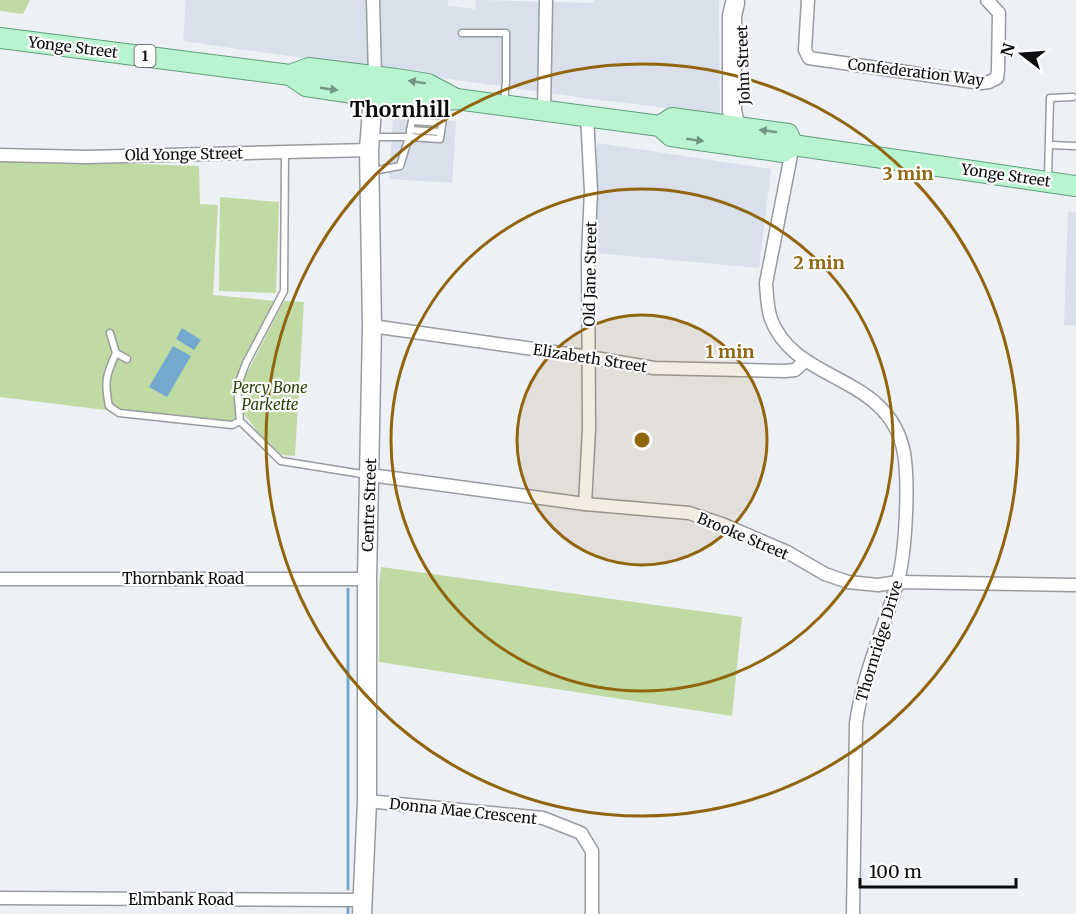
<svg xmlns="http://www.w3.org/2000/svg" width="1076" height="914" viewBox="0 0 1076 914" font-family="Merriweather,serif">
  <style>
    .built { fill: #d9e0eb }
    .green { fill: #c0daa4 }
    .water { fill: #74a9cd }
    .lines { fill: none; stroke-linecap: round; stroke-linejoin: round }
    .stream { stroke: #74a9cd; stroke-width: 3 }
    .service-casing { stroke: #989b9f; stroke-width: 9 }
    .minor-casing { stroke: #989b9f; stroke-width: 15 }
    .secondary-casing { stroke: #989b9f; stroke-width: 21 }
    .primary-casing { stroke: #5e9e78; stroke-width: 22 }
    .service { stroke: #fff; stroke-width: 6 }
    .minor { stroke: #fff; stroke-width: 12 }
    .secondary { stroke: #fff; stroke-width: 18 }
    .primary { stroke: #b9f4d1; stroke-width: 20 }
    .oneway { fill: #739783 }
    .ring { fill: none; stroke: #90650d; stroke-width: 3 }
    .labels { text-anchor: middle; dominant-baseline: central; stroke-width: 4.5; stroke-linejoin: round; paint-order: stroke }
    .shield { fill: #fdfdfe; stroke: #545455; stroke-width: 1.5 }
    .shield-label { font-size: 14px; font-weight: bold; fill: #0b0c0d }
    .street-label { font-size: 15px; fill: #0b0c0d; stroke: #fdfdfe }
    .park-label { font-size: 15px; font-style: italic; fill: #2b4106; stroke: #fdfdfe }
    .district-label { font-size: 21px; font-weight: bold; fill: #0b0c0d; stroke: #fdfdfe }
    .centre { fill: #90650d; stroke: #fdfdfe; stroke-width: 3 }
    .ring-label { font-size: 18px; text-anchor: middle; font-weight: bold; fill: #90650d; stroke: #fdfdfe; stroke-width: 4.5; stroke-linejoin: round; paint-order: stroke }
  </style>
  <rect width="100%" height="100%" fill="#edf0f5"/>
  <g class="built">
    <path d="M186,0H448V6L475,9L476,0L593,3L594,0H719L720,114L591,99L183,41Z"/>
    <path d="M393,116L456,121L452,183L389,179Z"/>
    <path d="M597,143L771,169L759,268L595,253Z"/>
    <path d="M1068,211L1076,213V326L1064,325Z"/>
  </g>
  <g class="green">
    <path d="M0,0H30L23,14L0,11Z"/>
    <path d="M0,159L199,166L200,204L218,205L213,295L276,301L250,348L236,380L235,426L0,397Z"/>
    <path d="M220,197L279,202L276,293L219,291Z"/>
    <path d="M284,301L304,302L295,456L282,455L261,436L244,414L241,402L244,379Z"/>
    <path d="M381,567L742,617L732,716L379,662V585Z"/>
  </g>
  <g class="water">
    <path d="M182,328L201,340L194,350L176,339Z"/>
    <path d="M173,346L191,356L167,397L149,387Z"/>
  </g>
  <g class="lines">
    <g class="stream">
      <path d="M348,889V589"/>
      <path d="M348,914V908"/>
    </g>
    <defs>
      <g id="service">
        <path d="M462,33H506V82L504,102"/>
        <path d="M415,104L409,137L440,139L445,103"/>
        <path d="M412,121L442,123"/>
        <path d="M410,130L441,132"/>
        <path d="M372,137H409L400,166L373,171"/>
        <path d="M1050,145L1076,146"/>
        <path d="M285,152L284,291L246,363L237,387L240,421L281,461L368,475"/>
        <path d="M1048,178L1050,98L1073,97"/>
        <path d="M110,333L116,353C106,375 104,382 109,406L119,413L232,425L240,421"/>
        <path d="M116,353L127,359"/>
      </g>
      <g id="minor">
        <path d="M373,0L375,76"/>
        <path d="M808,0L805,50L809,58L981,83L989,82L997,78L998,70L999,13L987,0"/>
        <path d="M544,111L546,0"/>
        <path d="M793,145L766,283C767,295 767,308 771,319C795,384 889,373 904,453C909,483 906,555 897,584C883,631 863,674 856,723L853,914"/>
        <path d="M0,155L86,157L369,150"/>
        <path d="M372,326L589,357L654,368L785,371L795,370L805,361"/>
        <path d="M370,475L585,504L689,513L722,524L787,552L825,574L848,582L878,585L898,582L1076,585"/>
        <path d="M585,504L589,429L588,255L591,191L587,116"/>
        <path d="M0,579H367"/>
        <path d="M367,801L543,818L581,833L592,851V914"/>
        <path d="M0,898L362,900"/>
      </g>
      <g id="secondary">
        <path d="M735,3L732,16V111L736,127L735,139"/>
        <path d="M362,914L367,801V579L372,326L369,150L374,82"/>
      </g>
      <g id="primary">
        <path d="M0,38L290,75L309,68L396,79L428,84L456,99"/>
        <path d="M290,75L306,86L373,96L426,102L456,99L660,126L671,136L783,152L793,145L1076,186"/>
        <path d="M660,126L672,118L788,134L793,145"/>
      </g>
    </defs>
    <use href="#service" class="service-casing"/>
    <use href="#minor" class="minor-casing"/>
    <use href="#secondary" class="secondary-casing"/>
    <use href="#primary" class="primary-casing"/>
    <use href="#service" class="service"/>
    <use href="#minor" class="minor"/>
    <use href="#secondary" class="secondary"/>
    <use href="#primary" class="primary"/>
  </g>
  <defs><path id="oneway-solid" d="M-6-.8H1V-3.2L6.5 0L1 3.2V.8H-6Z" transform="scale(1.5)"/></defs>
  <g class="oneway">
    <use href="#oneway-solid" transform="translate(417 82) rotate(-171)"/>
    <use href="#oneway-solid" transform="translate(329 89) rotate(8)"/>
    <use href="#oneway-solid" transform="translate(768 131) rotate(-172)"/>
    <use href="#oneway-solid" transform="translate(695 140) rotate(8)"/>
  </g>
  <circle cx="642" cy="440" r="125" fill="#90650d" fill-opacity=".12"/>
  <g class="ring">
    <circle cx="642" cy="440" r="125"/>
    <circle cx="642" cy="440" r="251"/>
    <circle cx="642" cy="440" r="376"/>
  </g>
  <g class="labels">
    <rect class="shield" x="134.5" y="45" width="21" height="22" rx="4.5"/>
    <g class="shield-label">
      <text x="145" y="56">1</text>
    </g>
    <g class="street-label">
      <text transform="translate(73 47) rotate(7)">Yonge Street</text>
      <text transform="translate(743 65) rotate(-92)">John Street</text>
      <text transform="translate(916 72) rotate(7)">Confederation Way</text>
      <text transform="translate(184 154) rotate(-1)">Old Yonge Street</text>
      <text transform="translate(1006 175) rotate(8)">Yonge Street</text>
      <text transform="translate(590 274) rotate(-89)">Old Jane Street</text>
      <text transform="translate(590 358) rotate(9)">Elizabeth Street</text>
      <text transform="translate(369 505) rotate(-88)">Centre Street</text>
      <text transform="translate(743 536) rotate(23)">Brooke Street</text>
      <text x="183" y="578">Thornbank Road</text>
      <text transform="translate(879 641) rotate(-73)">Thornridge Drive</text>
      <text transform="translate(463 811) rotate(6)">Donna Mae Crescent</text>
      <text x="181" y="899">Elmbank Road</text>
    </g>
    <g class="park-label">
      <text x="270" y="387">Percy Bone<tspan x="270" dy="17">Parkette</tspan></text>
    </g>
    <g class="district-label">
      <text x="400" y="109">Thornhill</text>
    </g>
  </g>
  <circle cx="642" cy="440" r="9" class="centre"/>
  <g class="ring-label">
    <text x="908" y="180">3 min</text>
    <text x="819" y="269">2 min</text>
    <text x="730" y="358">1 min</text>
  </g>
  <g transform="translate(1022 54) rotate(287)" stroke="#fdfdfe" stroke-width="4.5" paint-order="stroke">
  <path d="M0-4.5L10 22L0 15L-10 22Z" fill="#0b0c0d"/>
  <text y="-9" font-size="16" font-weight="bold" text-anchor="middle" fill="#0b0c0d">N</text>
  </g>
  <path d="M860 878v9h156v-9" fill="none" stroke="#0b0c0d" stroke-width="3"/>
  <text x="869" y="878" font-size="18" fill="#0b0c0d" stroke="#fdfdfe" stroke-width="4.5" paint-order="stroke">100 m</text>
</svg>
